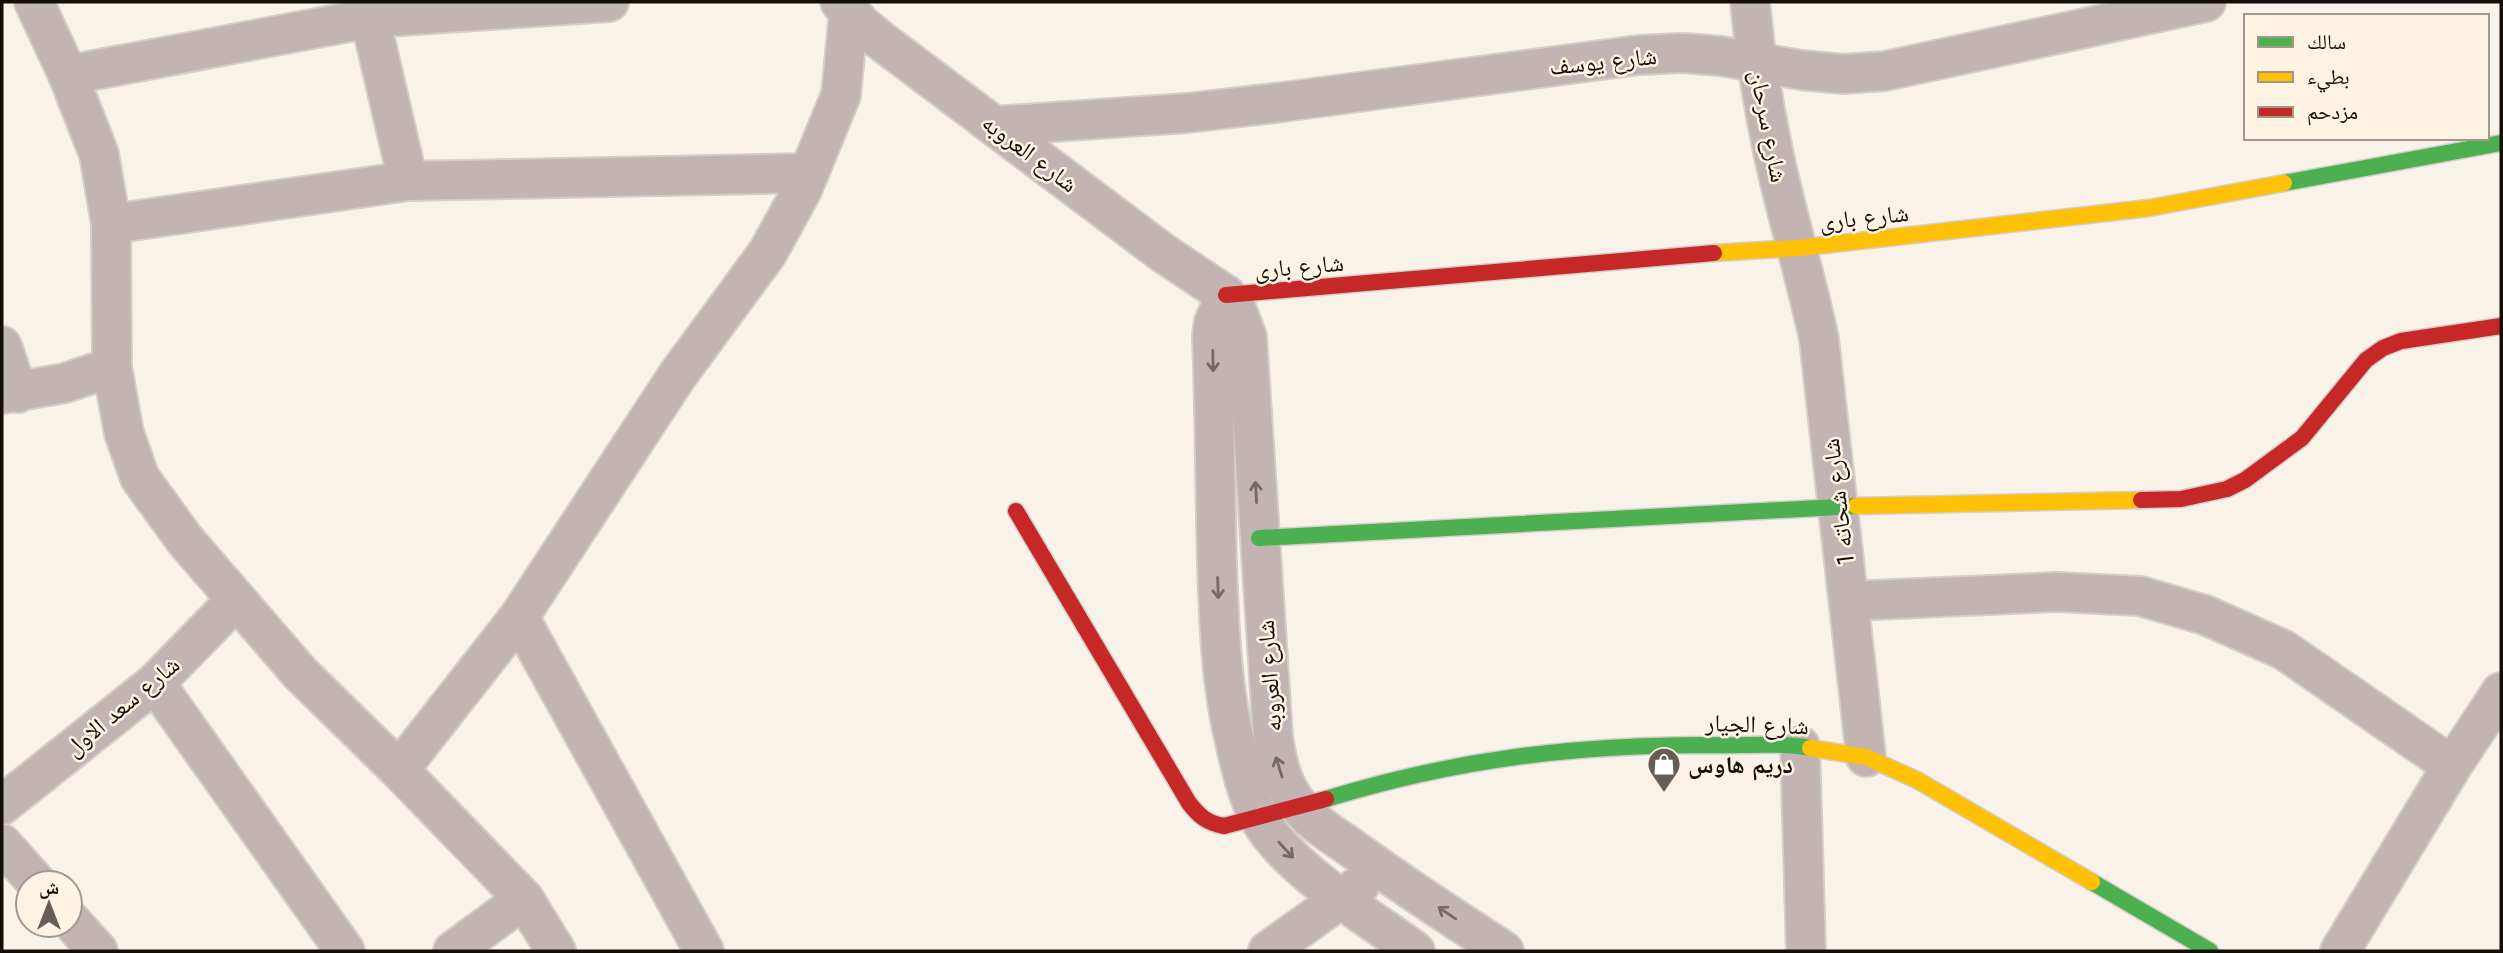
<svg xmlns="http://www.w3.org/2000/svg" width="2503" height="953" viewBox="0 0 2503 953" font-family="Jost,'Noto Naskh Arabic',sans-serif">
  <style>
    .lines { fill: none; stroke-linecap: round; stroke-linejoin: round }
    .street-casing { stroke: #d3cec7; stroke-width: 42 }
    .fast-casing { stroke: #d3cec7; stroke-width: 19 }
    .slow-casing { stroke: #d3cec7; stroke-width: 19 }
    .jam-casing { stroke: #d3cec7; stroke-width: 19 }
    .street { stroke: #c1b4b2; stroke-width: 38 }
    .fast { stroke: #4caf50; stroke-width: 16 }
    .slow { stroke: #ffc107; stroke-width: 16 }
    .jam { stroke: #c62828; stroke-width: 16 }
    .oneway { stroke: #736965 }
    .labels { text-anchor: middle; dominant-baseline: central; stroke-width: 5; stroke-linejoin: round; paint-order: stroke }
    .street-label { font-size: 24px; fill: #130e07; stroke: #fff3e3 }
    .poi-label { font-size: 24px; font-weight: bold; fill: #130e07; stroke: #fff3e3; text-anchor: start }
  </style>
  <rect width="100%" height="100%" fill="#f9f2e9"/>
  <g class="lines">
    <defs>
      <g id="street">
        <path d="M34,2L68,75L99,154L111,224L112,367L124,433L140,478L185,540L300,673L399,770L524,899L556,951"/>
        <path d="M840,2L863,26L880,40L1163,253L1226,295L1236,308L1247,337L1273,737C1277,762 1282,786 1299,806C1314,825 1338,838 1357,852C1405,887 1455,919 1504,951"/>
        <path d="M1750,2C1755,54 1763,105 1774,156C1787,217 1806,277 1819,339L1866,757"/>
        <path d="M370,18L408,181"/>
        <path d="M68,75L370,18L609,2"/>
        <path d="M994,126L1187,113L1283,102L1639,55L1683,53L1721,56L1801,70L1843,74L1885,71L2206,2"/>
        <path d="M111,224L408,181L809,173"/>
        <path d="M1226,295L1214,322L1212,336C1215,412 1215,488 1217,564C1219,624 1221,684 1235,742C1241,768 1247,795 1259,818C1289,870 1367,916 1415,951"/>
        <path d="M2,346L18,393"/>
        <path d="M2,394L65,383L112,367"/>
        <path d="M1850,601L2057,592L2140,596L2205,615L2284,650L2452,766"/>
        <path d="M519,617L704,951"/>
        <path d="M155,683L345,951"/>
        <path d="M1800,746L1806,951"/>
        <path d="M399,770L519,617L677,376L768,252L802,190L841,95L849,12"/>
        <path d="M2,805L155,683L236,600"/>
        <path d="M2,844L37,883"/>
        <path d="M70,920L98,951"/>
        <path d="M453,951L524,899"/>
        <path d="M1268,951L1360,885"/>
        <path d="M2340,951L2452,766L2501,692"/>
      </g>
      <g id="fast">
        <path d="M2284,183L2501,143"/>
        <path d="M1259,538L1856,506"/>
        <path d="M1326,799C1456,759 1574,745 1709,745C1742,746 1778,742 1810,748"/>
        <path d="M2092,882L2210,951"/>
      </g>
      <g id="slow">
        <path d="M1714,253L1798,248L2149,208L2284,183"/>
        <path d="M1856,506L2141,500"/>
        <path d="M1810,748L1866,757L1917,780L2092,882"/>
      </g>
      <g id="jam">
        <path d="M1226,295L1714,253"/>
        <path d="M2141,500L2181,499L2227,489L2245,480L2302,438L2366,360L2383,348L2401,341L2501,326"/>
        <path d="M1016,511L1189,803C1199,816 1207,823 1224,826L1326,799"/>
      </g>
    </defs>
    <use href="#street" class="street-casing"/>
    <use href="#fast" class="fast-casing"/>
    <use href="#slow" class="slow-casing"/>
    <use href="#jam" class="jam-casing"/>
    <use href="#street" class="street"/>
    <use href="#fast" class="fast"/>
    <use href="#slow" class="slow"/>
    <use href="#jam" class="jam"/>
  </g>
  <defs><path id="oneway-shaft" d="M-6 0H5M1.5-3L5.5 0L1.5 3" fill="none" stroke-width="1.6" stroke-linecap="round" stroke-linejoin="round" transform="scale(1.75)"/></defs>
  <g class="oneway">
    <use href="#oneway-shaft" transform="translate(1213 361) rotate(89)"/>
    <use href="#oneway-shaft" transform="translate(1256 492) rotate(-93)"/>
    <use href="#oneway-shaft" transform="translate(1218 588) rotate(88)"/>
    <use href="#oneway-shaft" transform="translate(1279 767) rotate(-107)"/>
    <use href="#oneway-shaft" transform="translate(1286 850) rotate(47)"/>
    <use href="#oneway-shaft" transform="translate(1447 913) rotate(-146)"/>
  </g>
  <defs>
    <symbol id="shop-pin" viewBox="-11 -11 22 30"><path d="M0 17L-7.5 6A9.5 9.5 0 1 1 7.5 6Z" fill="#645e56" stroke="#fff3e3"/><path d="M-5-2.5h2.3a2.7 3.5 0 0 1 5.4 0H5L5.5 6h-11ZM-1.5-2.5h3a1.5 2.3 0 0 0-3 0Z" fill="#fff"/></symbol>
  </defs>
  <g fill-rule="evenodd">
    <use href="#shop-pin" x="1645" y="745" width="38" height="52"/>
  </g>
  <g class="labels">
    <g class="street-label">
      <text transform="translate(1603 61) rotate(-6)">شارع يوسف</text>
      <text transform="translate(1769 126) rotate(79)">شارع سرحان</text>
      <text transform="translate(1030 153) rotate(37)">شارع العروبه</text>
      <text transform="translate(1864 217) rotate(-6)">شارع بارى</text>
      <text transform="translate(1299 266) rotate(-5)">شارع بارى</text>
      <text transform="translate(1838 502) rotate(-97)">شارع شحاته 1</text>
      <text transform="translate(1269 676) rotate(-94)">شارع العروبه</text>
      <text transform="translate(122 706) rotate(-40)">شارع سعد الاول</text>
      <text transform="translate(1757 724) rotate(2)">شارع الجيار</text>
    </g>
    <g class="poi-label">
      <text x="1688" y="764">دريم هاوس</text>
    </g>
  </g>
  <rect width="2503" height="953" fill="none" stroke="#130e07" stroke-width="7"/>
  <rect x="2244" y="14" width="245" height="126" fill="#fff3e3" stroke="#a1978b" stroke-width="2"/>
  <rect x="2258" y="37" width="35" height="10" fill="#4caf50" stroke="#a1978b" stroke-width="2"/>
  <text x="2307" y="49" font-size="21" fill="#130e07">سالك</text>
  <rect x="2258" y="72" width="35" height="10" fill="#ffc107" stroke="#a1978b" stroke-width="2"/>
  <text x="2307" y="84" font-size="21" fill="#130e07">بطيء</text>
  <rect x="2258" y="107" width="35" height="10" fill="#c62828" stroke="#a1978b" stroke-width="2"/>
  <text x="2307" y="119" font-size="21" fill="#130e07">مزدحم</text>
  <g transform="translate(49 904)"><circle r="33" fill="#fff3e3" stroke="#a1978b" stroke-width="2"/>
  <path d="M0-5L12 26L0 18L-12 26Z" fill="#645e56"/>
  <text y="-10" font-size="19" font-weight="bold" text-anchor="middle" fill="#130e07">ش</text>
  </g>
</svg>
